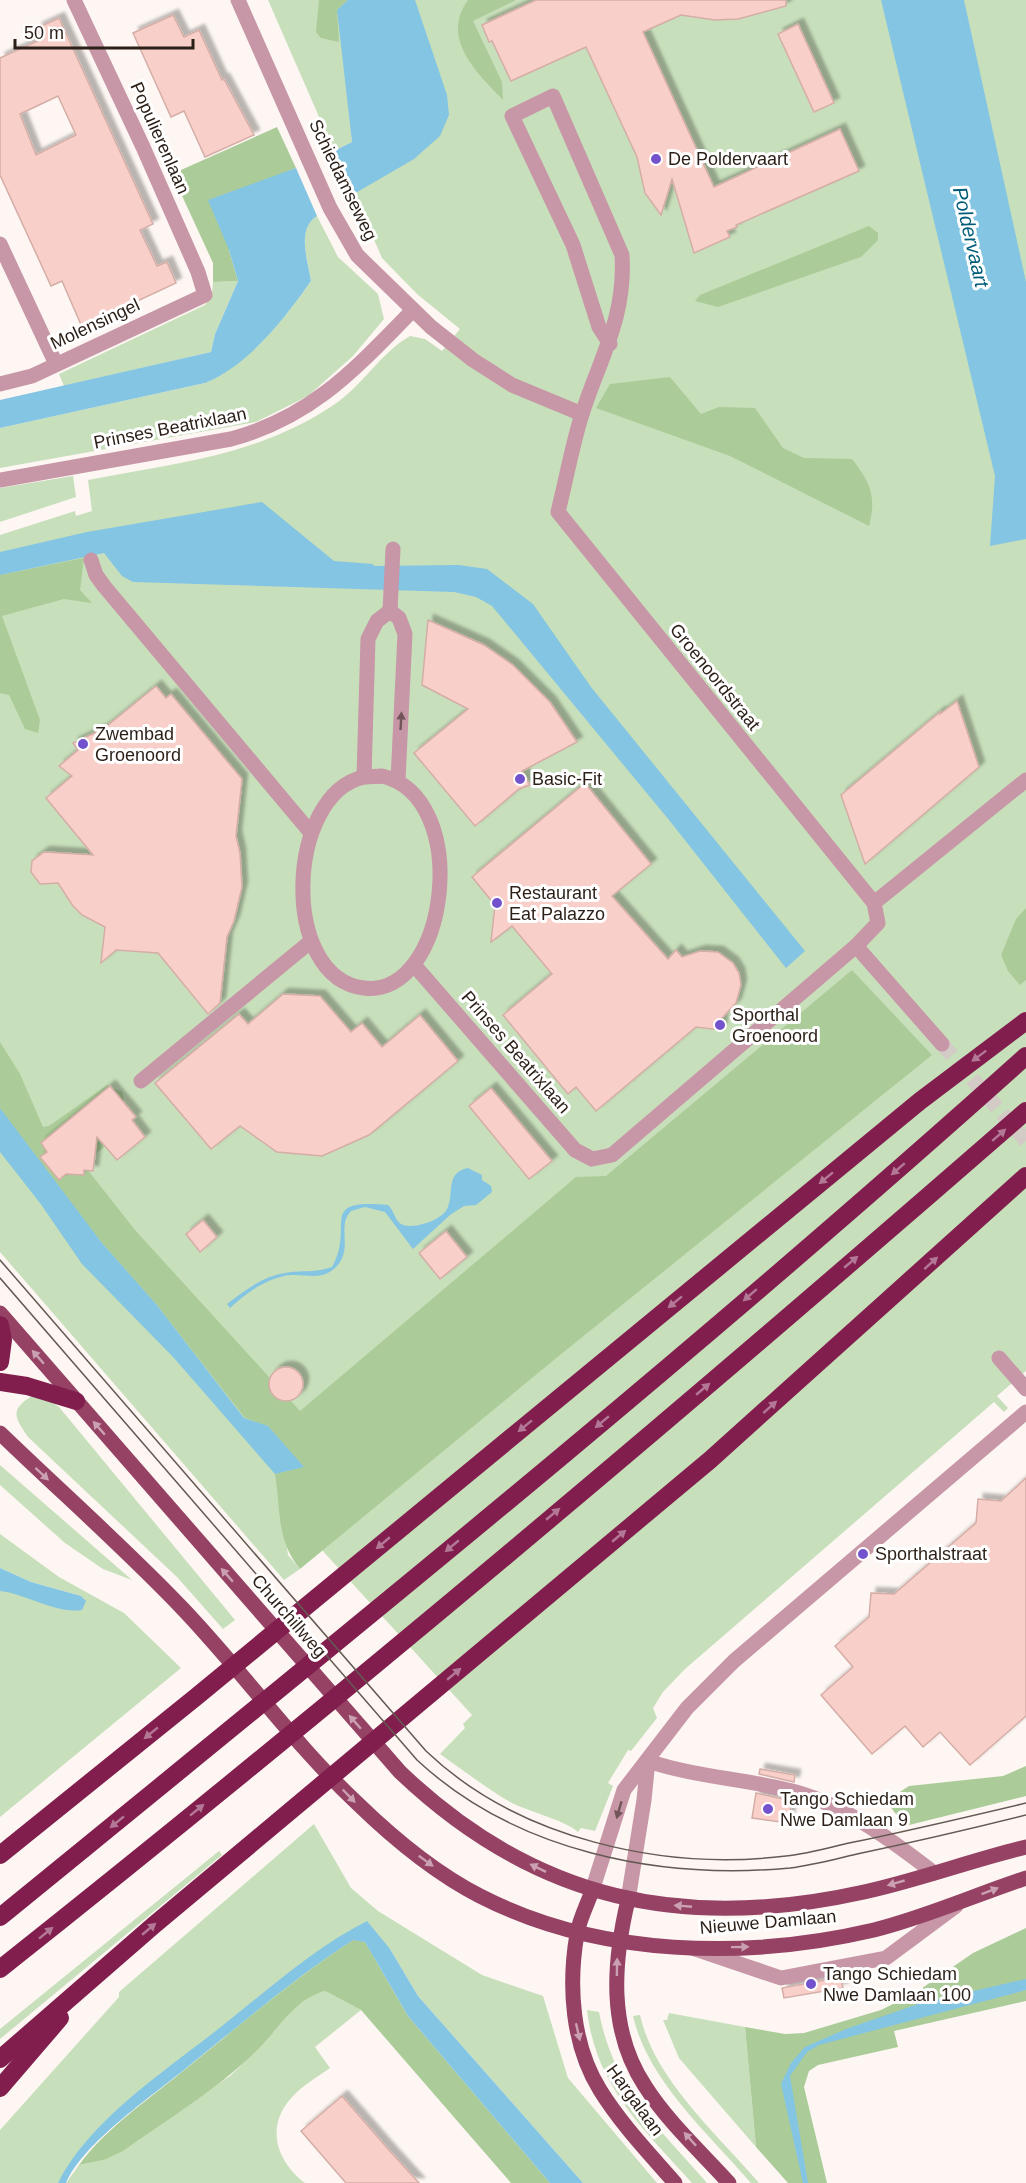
<svg xmlns="http://www.w3.org/2000/svg" width="1026" height="2183" viewBox="0 0 1026 2183" font-family="Helvetica,sans-serif">
  <style>
    .green { fill: #c8dfbb }
    .forest { fill: #abcc98 }
    .water { fill: #83c5e3 }
    .building { fill: #f9d0c9; stroke: #d5ada7; stroke-width: 1.5; fill-rule: evenodd; filter: url(#shadow) }
    .lines { fill: none; stroke-linecap: round; stroke-linejoin: round }
    .minor-tunnel { stroke: #d3cbc6; stroke-width: 15; stroke-dasharray: 15 8; stroke-linecap: butt }
    .minor { stroke: #c796a7; stroke-width: 15 }
    .major { stroke: #954265; stroke-width: 15 }
    .highway { stroke: #811e4e; stroke-width: 18 }
    .tram { stroke: #645a53; stroke-width: 1.5 }
    .oneway { fill: #715558 }
    .oneway2 { fill: #b37895 }
    .oneway3 { fill: #caa0b2 }
    .poi-dot { fill: #7253cd; stroke: #fff; stroke-width: 2 }
    .labels { text-anchor: middle; dominant-baseline: central; stroke-width: 6; stroke-linejoin: round; paint-order: stroke }
    .street-label { font-size: 18px; fill: #2b1f17; stroke: #fff }
    .poi-label { font-size: 18px; fill: #2b1f17; stroke: #fff; text-anchor: start }
    .water-label { font-size: 20px; font-style: italic; fill: #005c79; stroke: #fff }
  </style>
  <defs>
    <filter id="shadow"><feDropShadow dx="5.5" dy="-5.5" stdDeviation="1.5" flood-color="#0004"/></filter>
  </defs>
  <rect width="100%" height="100%" fill="#fdf6f2"/>
  <g class="green">
    <path d="M268,0H1026V1371L997,1396L1008,1408L1004,1412L994,1402L685,1669L663,1692L653,1708L657,1718L631,1751L628,1750L608,1783L613,1786L595,1831L581,1828L578,1832C567,1821 527,1811 510,1802C486,1788 463,1770 440,1754L465,1728L463,1724L472,1715L281,1505L288,1555L300,1569L284,1580L0,1252V535L75,511L76,516L92,511L88,480C175,463 257,456 332,406C362,387 380,353 410,336L425,339L442,351L460,329L417,294L382,258L354,194L380,178L351,125L352,142L334,151Z"/>
    <path d="M317,216L338,257L378,294L384,319L353,356L308,396L256,422L0,468V428L205,383C249,364 284,319 311,281C308,261 296,229 317,216Z"/>
    <path d="M238,281L215,334L211,352L64,386L59,374L205,305L212,295L213,282Z"/>
    <path d="M73,476L76,497L0,522V488Z"/>
    <path d="M32,1396H44L59,1407L235,1620L223,1629L177,1577L28,1437C15,1418 9,1410 32,1396Z"/>
    <path d="M0,1465L132,1580L103,1569L65,1543L0,1485Z"/>
    <path d="M0,1534L59,1577L124,1613L181,1668L0,1817V1591L81,1596L31,1582L0,1568Z"/>
    <path d="M314,1824L351,1888L378,1911L482,1975L543,1996L568,2078L657,2183H583L418,1996L390,1949L176,2062L84,2144L58,2183H0V2130L119,1997V1992Z"/>
    <path d="M219,1851L222,1855L0,2039V2029Z"/>
    <path d="M325,1991L361,2010L315,2047L330,2068C319,2076 305,2084 295,2094C265,2123 274,2159 305,2183H66L79,2165L104,2160L230,2076L267,2040L293,2009L313,1994Z"/>
    <path d="M587,2010L599,2012C614,2090 657,2125 707,2183H692C643,2128 596,2087 587,2010Z"/>
    <path d="M669,2013L745,2027L756,2147L679,2058L663,2020H667Z"/>
    <path d="M640,2015C654,2079 717,2134 759,2183H751C708,2133 648,2081 633,2016Z"/>
  </g>
  <g class="forest">
    <path d="M319,0H348L337,10L339,42L321,38L316,32Z"/>
    <path d="M468,0H516L473,21L502,82L503,100C477,73 440,39 468,0Z"/>
    <path d="M277,127L296,168L278,176L229,250L238,281L213,282V263L172,174Z"/>
    <path d="M869,226L878,233V240L861,257L718,307L695,301L700,295Z"/>
    <path d="M670,377L701,414L719,407L755,408L783,448L804,458L852,459C870,482 877,496 869,526L730,456L596,408L610,384Z"/>
    <path d="M84,558L80,590L92,603L64,599L2,616L40,720L38,733L25,729L9,695L0,693V575Z"/>
    <path d="M1026,908V980L1020,985L1008,971L1001,955L1016,919Z"/>
    <path d="M852,970L932,1055L560,1355L300,1569C276,1540 281,1510 275,1474L303,1467L268,1426L245,1418L156,1304L102,1243L30,1151L0,1108V1042L20,1074L43,1127L49,1126L107,1085L122,1092C134,1142 116,1134 83,1164L135,1230L300,1411L576,1177L606,1176Z"/>
    <path d="M1026,1766V1796L905,1826L886,1801L909,1786L1003,1776Z"/>
    <path d="M1026,1928V2001L894,2031L898,2047L818,2065L809,2071L804,2087L827,2183H788L756,2147L745,2027L785,2034L804,2033L881,2010L915,1993L973,1953Z"/>
    <path d="M353,1940L365,1942L408,2016L550,2183H511L361,2010L325,1991C298,1998 284,2021 266,2041C225,2085 172,2116 123,2151L104,2160L79,2165C106,2128 148,2100 183,2071C239,2026 293,1980 353,1940Z"/>
  </g>
  <g class="water">
    <path d="M348,0H415L447,95L449,115L440,136L414,159L354,194L334,151L352,142L337,10Z"/>
    <path d="M881,0H964L1026,282V539L990,546L995,476Z"/>
    <path d="M296,168L317,216C296,229 308,261 311,281C284,319 249,365 205,383L0,428V400L211,352L215,334L238,281L229,250L208,200Z"/>
    <path d="M262,502L334,561L373,564L374,566L459,565L487,569L533,604L591,687L805,951L786,968L669,820L492,606L476,597L454,592L133,582L122,576L104,553L0,575V552L87,532Z"/>
    <path d="M0,1108L102,1243L156,1304L244,1418L268,1426L304,1467L275,1474L174,1358L82,1264L40,1203L0,1152Z"/>
    <path d="M468,1168L482,1175V1180L491,1186L492,1192L476,1205L464,1206L450,1215L413,1249L385,1212L365,1207L351,1211C336,1226 354,1249 336,1267C322,1281 307,1274 291,1275C268,1277 246,1293 230,1308L227,1304C244,1291 263,1276 285,1273C301,1270 316,1273 332,1267C356,1226 315,1198 388,1205C394,1210 394,1219 401,1224C412,1230 441,1221 447,1209C455,1194 444,1173 468,1168Z"/>
    <path d="M0,1568L31,1582L81,1596L86,1601L82,1610C55,1614 27,1594 0,1591Z"/>
    <path d="M367,1921L390,1949L418,1996L583,2183H550L408,2016L365,1942L353,1940C294,1978 240,2025 185,2069C151,2097 83,2143 66,2183H58C89,2120 168,2069 222,2026C269,1989 314,1948 367,1921Z"/>
    <path d="M1026,1979V1990L819,2045L807,2052L790,2076L808,2183H803L781,2084L791,2063L805,2047L846,2029L921,2003Z"/>
  </g>
  <g class="building">
    <path d="M536,0H786V6L738,19L715,20L681,15L643,32L714,187L840,129L859,171L736,225L737,227L727,231L730,237L694,253L672,179L661,215L645,193L637,157L586,47L511,81L492,41L489,42L482,25Z"/>
    <path d="M173,15L184,37L199,30L222,80L224,79L254,135L205,157L184,111L171,117L133,33Z"/>
    <path d="M59,18L153,224L140,230L157,266L167,262L176,283L82,327L62,281L51,286L0,175V58L42,39L37,28ZM58,96L76,135L36,155L20,114Z"/>
    <path d="M798,24L834,103L814,112L778,34Z"/>
    <path d="M428,620L484,645L513,665L550,702L577,742L522,771L530,785L519,789L475,826L414,753L468,709L422,685Z"/>
    <path d="M156,686L166,698L171,694L242,779L236,836L240,853L242,887L234,921L227,937L220,1003L208,1014L158,953L116,950L101,963L105,927L82,915L73,906L58,883L40,884L31,872L32,861L44,852L93,855L46,798L72,776L59,766L78,750L73,743L103,729Z"/>
    <path d="M957,701L979,767L865,864L841,795L940,712V714Z"/>
    <path d="M585,783L651,864L612,896L668,959L676,950L682,957L700,951L718,952L733,963L739,973L741,985L736,1003L722,1018L721,1030L696,1027L596,1111L576,1087L568,1094L503,1015L552,974L512,926L491,942L495,905L472,877Z"/>
    <path d="M283,994L320,996L351,1032L362,1023L382,1047L420,1015L458,1061L369,1135L322,1156L277,1152L240,1126L211,1149L155,1083L239,1014L248,1024Z"/>
    <path d="M110,1086L136,1117L132,1120L145,1137L117,1160L97,1137L93,1171L84,1170V1175L66,1174L59,1180L40,1157L47,1152L41,1143Z"/>
    <path d="M491,1088L552,1161L529,1179L469,1106Z"/>
    <path d="M203,1220L217,1237L200,1252L186,1234Z"/>
    <path d="M446,1231L467,1257L440,1279L419,1253Z"/>
    <circle cx="286" cy="1384" r="17"/>
    <path d="M1026,1478V1716L970,1765L940,1732L923,1747L905,1726L872,1754L821,1695L853,1667L835,1646L869,1617L871,1593L894,1594L976,1523L978,1499L1001,1501Z"/>
    <path d="M760,1769L795,1775L794,1782L759,1774Z"/>
    <path d="M756,1793L792,1801L788,1823L752,1818Z"/>
    <path d="M841,1977L843,1988L784,1998L782,1988Z"/>
    <path d="M342,2096L389,2150L419,2183H346L301,2131Z"/>
  </g>
  <g class="lines">
    <path class="minor-tunnel" d="M942,1044L1026,1141"/>
    <g class="minor">
      <path d="M238,0L330,208L357,255L431,327L473,360L512,385L582,414"/>
      <path d="M0,244L56,364"/>
      <path d="M0,384L32,376L205,295L198,272L143,147L74,0"/>
      <path d="M0,480L231,439C313,417 356,368 413,310"/>
      <path d="M91,560L96,575L104,586L311,833"/>
      <path d="M390,611L393,549"/>
      <path d="M382,776C474,797 448,999 364,988C279,978 286,794 364,777C370,776 376,777 382,776Z"/>
      <path d="M364,777L368,639L377,621L390,611L399,618L405,634L398,780"/>
      <path d="M874,903L1026,780"/>
      <path d="M856,946L942,1044"/>
      <path d="M415,966L575,1150L592,1159L612,1155L856,946L878,923L874,903L558,512C566,480 572,446 582,414C600,358 626,317 622,255L553,96L512,116L573,245L599,327L610,344"/>
      <path d="M141,1081L310,942"/>
      <path d="M999,1358L1026,1389"/>
      <path d="M648,1761C695,1777 747,1779 796,1792C846,1806 894,1842 934,1873"/>
      <path d="M592,1891L624,1790L687,1708L734,1661L1026,1412"/>
      <path d="M628,1900L644,1800L648,1761"/>
      <path d="M695,1949L781,1978L886,1958L956,1906"/>
    </g>
    <g class="major">
      <path d="M0,1313L400,1772C535,1901 684,1932 864,1892C919,1880 972,1860 1026,1847"/>
      <path d="M0,1433C61,1492 125,1548 183,1609C243,1672 294,1744 357,1803C393,1838 435,1873 480,1896C599,1957 746,1960 874,1930C926,1917 975,1895 1026,1878"/>
      <path d="M592,1891C587,1905 579,1920 577,1934C568,1986 572,2045 600,2090C621,2124 649,2153 675,2183"/>
      <path d="M628,1900C613,1963 608,2030 645,2086C667,2121 701,2152 729,2183"/>
    </g>
    <g class="highway">
      <path d="M0,1325L3,1340L0,1362"/>
      <path d="M0,1382L27,1386L76,1401"/>
      <path d="M0,1855L196,1697L920,1101L1026,1021"/>
      <path d="M0,1917C346,1635 694,1354 1026,1056"/>
      <path d="M0,1969C349,1692 690,1404 1026,1111"/>
      <path d="M0,2059L154,1925L710,1460L1026,1176"/>
      <path d="M0,2088L60,2018"/>
    </g>
    <g class="tram">
      <path d="M0,1260L426,1751C518,1839 663,1871 786,1856C807,1854 828,1848 849,1843C908,1831 967,1817 1026,1803"/>
      <path d="M0,1278L417,1760C516,1852 659,1880 790,1868C813,1865 835,1859 857,1854C914,1842 970,1829 1026,1815"/>
    </g>
  </g>
  <defs><path id="oneway-solid" d="M-6-.8H1V-3.2L6.5 0L1 3.2V.8H-6Z" transform="scale(1.5)"/></defs>
  <g class="oneway">
    <use href="#oneway-solid" transform="translate(401 721) rotate(-87)"/>
    <use href="#oneway-solid" transform="translate(619 1810) rotate(106)"/>
  </g>
  <g class="oneway2">
    <use href="#oneway-solid" transform="translate(979 1056) rotate(143)"/>
    <use href="#oneway-solid" transform="translate(999 1135) rotate(-41)"/>
    <use href="#oneway-solid" transform="translate(898 1169) rotate(139)"/>
    <use href="#oneway-solid" transform="translate(826 1178) rotate(141)"/>
    <use href="#oneway-solid" transform="translate(851 1262) rotate(-40)"/>
    <use href="#oneway-solid" transform="translate(931 1263) rotate(-42)"/>
    <use href="#oneway-solid" transform="translate(750 1295) rotate(139)"/>
    <use href="#oneway-solid" transform="translate(675 1302) rotate(141)"/>
    <use href="#oneway-solid" transform="translate(703 1389) rotate(-40)"/>
    <use href="#oneway-solid" transform="translate(770 1407) rotate(-42)"/>
    <use href="#oneway-solid" transform="translate(602 1422) rotate(140)"/>
    <use href="#oneway-solid" transform="translate(525 1426) rotate(141)"/>
    <use href="#oneway-solid" transform="translate(553 1514) rotate(-40)"/>
    <use href="#oneway-solid" transform="translate(619 1536) rotate(-40)"/>
    <use href="#oneway-solid" transform="translate(383 1543) rotate(140)"/>
    <use href="#oneway-solid" transform="translate(452 1546) rotate(140)"/>
    <use href="#oneway-solid" transform="translate(454 1674) rotate(-40)"/>
    <use href="#oneway-solid" transform="translate(151 1733) rotate(141)"/>
    <use href="#oneway-solid" transform="translate(197 1810) rotate(-39)"/>
    <use href="#oneway-solid" transform="translate(117 1822) rotate(141)"/>
    <use href="#oneway-solid" transform="translate(149 1929) rotate(-40)"/>
    <use href="#oneway-solid" transform="translate(46 1933) rotate(-39)"/>
  </g>
  <g class="oneway3">
    <use href="#oneway-solid" transform="translate(38 1357) rotate(-131)"/>
    <use href="#oneway-solid" transform="translate(99 1428) rotate(-131)"/>
    <use href="#oneway-solid" transform="translate(42 1474) rotate(43)"/>
    <use href="#oneway-solid" transform="translate(227 1575) rotate(-131)"/>
    <use href="#oneway-solid" transform="translate(355 1722) rotate(-131)"/>
    <use href="#oneway-solid" transform="translate(349 1796) rotate(46)"/>
    <use href="#oneway-solid" transform="translate(426 1861) rotate(36)"/>
    <use href="#oneway-solid" transform="translate(538 1868) rotate(-154)"/>
    <use href="#oneway-solid" transform="translate(896 1883) rotate(164)"/>
    <use href="#oneway-solid" transform="translate(990 1891) rotate(-21)"/>
    <use href="#oneway-solid" transform="translate(683 1906) rotate(-175)"/>
    <use href="#oneway-solid" transform="translate(740 1947) rotate(-1)"/>
    <use href="#oneway-solid" transform="translate(617 1967) rotate(-89)"/>
    <use href="#oneway-solid" transform="translate(578 2032) rotate(77)"/>
    <use href="#oneway-solid" transform="translate(690 2139) rotate(-132)"/>
  </g>
  <g class="poi-dot">
    <circle cx="656" cy="159" r="6"/>
    <circle cx="83" cy="744" r="6"/>
    <circle cx="520" cy="779" r="6"/>
    <circle cx="497" cy="903" r="6"/>
    <circle cx="720" cy="1025" r="6"/>
    <circle cx="863" cy="1554" r="6"/>
    <circle cx="768" cy="1809" r="6"/>
    <circle cx="811" cy="1984" r="6"/>
  </g>
  <g class="labels">
    <g class="street-label">
      <text transform="translate(160 138) rotate(66)">Populierenlaan</text>
      <text transform="translate(343 180) rotate(64)">Schiedamseweg</text>
      <text transform="translate(95 324) rotate(-25)">Molensingel</text>
      <text transform="translate(170 428) rotate(-11)">Prinses Beatrixlaan</text>
      <text transform="translate(715 677) rotate(51)">Groenoordstraat</text>
      <text transform="translate(516 1052) rotate(49)">Prinses Beatrixlaan</text>
      <text transform="translate(289 1616) rotate(49)">Churchillweg</text>
      <text transform="translate(768 1922) rotate(-5)">Nieuwe Damlaan</text>
      <text transform="translate(635 2100) rotate(54)">Hargalaan</text>
    </g>
    <g class="poi-label">
      <text x="668" y="159">De Poldervaart</text>
      <text x="95" y="734">Zwembad<tspan x="95" dy="21">Groenoord</tspan></text>
      <text x="532" y="779">Basic-Fit</text>
      <text x="509" y="893">Restaurant<tspan x="509" dy="21">Eat Palazzo</tspan></text>
      <text x="732" y="1015">Sporthal<tspan x="732" dy="21">Groenoord</tspan></text>
      <text x="875" y="1554">Sporthalstraat</text>
      <text x="780" y="1799">Tango Schiedam<tspan x="780" dy="21">Nwe Damlaan 9</tspan></text>
      <text x="823" y="1974">Tango Schiedam<tspan x="823" dy="21">Nwe Damlaan 100</tspan></text>
    </g>
    <g class="water-label">
      <text transform="translate(971 237) rotate(77)">Poldervaart</text>
    </g>
  </g>
  <path d="M15 39v9h178v-9" fill="none" stroke="#2b1f17" stroke-width="3"/>
  <text x="24" y="39" font-size="18" fill="#2b1f17" stroke="#ffffff" stroke-width="4.5" paint-order="stroke">50 m</text>
</svg>
